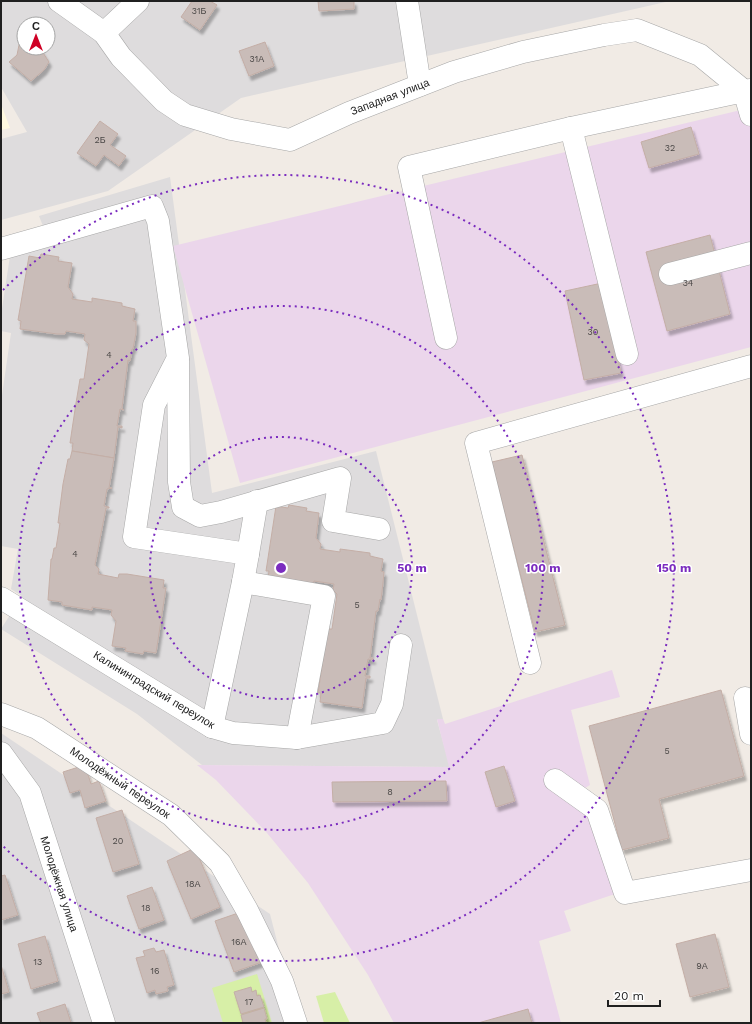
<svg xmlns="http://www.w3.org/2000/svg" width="752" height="1024" viewBox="0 0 752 1024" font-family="'Work Sans',sans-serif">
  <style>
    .residential { fill: #dedcdd; fill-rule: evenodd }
    .industrial { fill: #ebd6eb }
    .education { fill: #fff9e0 }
    .grass { fill: #d7efa7 }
    .building { fill: #c9bcb8; stroke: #c4aea6; filter: url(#shadow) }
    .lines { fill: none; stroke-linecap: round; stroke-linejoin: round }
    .minor-casing { stroke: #a7a7a7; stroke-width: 23 }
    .minor { stroke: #fff; stroke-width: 22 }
    .ring { fill: none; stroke: #7b2cbf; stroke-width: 2; stroke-dasharray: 2 4 }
    .labels { text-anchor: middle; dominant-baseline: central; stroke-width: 3; stroke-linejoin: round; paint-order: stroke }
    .number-label { font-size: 9px; fill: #4a4746 }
    .street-label { font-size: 11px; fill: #202020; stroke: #fff }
    .centre { fill: #7b2cbf; stroke: #fff; stroke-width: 2 }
    .ring-label { font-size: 12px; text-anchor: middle; font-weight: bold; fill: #7b2cbf; stroke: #fff; stroke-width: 3; stroke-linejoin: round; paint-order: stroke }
  </style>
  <defs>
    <filter id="shadow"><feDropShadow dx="2.5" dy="4.5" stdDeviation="1" flood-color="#0004"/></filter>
  </defs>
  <rect width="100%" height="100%" fill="#f1ebe5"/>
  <g class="residential">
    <path d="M1,1H670L241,98L108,191L1,220V139L27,132L1,87ZM24,24H48V48H24Z"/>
    <path d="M170,177L212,493L376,451L443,719L437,720L450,767L202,765L137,714L1,629L22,596L11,589L18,549L1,546V402L11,333L1,331V315L12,243L45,231L39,216Z"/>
    <path d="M1,733L270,914L298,1023H1Z"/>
  </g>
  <g class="industrial">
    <path d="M745,109L751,129V347L240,483L173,246Z"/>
    <path d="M612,670L620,697L571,710L590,785L585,788L618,893L564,911L571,931L539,941L561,1023H394L368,975L308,883L267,833L216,780L197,765L449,767L437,719H443L445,724Z"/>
  </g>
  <path class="education" d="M1,104L10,128L1,130Z"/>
  <g class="grass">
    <path d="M257,974L272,1023H223L212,988Z"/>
    <path d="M335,992L350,1023H324L316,996Z"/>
  </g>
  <g class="building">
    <path d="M192,1H210L217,5L200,30L181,17Z"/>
    <path d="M318,1H354V9L319,11Z"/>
    <path d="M20,40L24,41V48H40L49,62L44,70L31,81L9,62L17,55Z"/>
    <path d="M265,42L274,66L249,76L239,51Z"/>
    <path d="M100,121L118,134L110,145L126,156L119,166L104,155L96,166L77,153Z"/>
    <path d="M691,127L699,154L649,168L641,142Z"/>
    <path d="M710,235L730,314L667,331L646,252Z"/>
    <path d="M41,254L59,257L58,261L72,263L68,287L73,294L72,299L92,302V298L122,303V306L135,309L133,321H136V333L133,349H132L130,361L128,360L122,408L124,410L120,409L117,426H122V428L118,427L114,458L72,451L73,443H70L76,403L80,379H84L89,344L84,340L85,334L66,331L65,334H57L20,329L21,321L18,320L29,256L40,258Z"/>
    <path d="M602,283L621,373L584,380L565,291Z"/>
    <path d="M72,451L114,458L109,488H112L107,489L104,506L109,507V508H106L95,565L99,569L98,574L118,578L119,574H127L164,580L163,588H166L156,653L144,651L143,654L125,651L126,648L112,646L116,621L111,615L112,610L92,607V610L62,605V602L48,600L51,559H52L54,548H56L60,523H58L63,484L68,459H70Z"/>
    <path d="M522,455L565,625L535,632L492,462Z"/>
    <path d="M289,505L307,508L306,511L319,513L316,538L321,544L320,549L340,552V549L370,553V556L383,559L381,571L384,572L383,583L381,600L380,599L378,611H376L370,658H373V660L368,659L365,676H370V678H366L362,708L320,702L321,693H318L324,653L328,629H332L337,594L333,590L334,584L314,581L313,585L268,579L269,571H266L276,506L288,508Z"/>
    <path d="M721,690L744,776L659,799L669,838L622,850L589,726Z"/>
    <path d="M85,765L91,784L99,781L106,801L85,808L80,790L70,793L63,772Z"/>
    <path d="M504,766L515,801L496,807L485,772Z"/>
    <path d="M446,781L447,801L333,802L332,782Z"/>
    <path d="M122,810L139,864L113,872L96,818Z"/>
    <path d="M195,848L220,907L191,919L167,861Z"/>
    <path d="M5,875L18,915L1,920V876Z"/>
    <path d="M152,887L164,920L139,929L127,896Z"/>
    <path d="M244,911L262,962L234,972L215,921Z"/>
    <path d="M715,934L729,987L690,997L676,944Z"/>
    <path d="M45,936L58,981L31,989L18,944Z"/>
    <path d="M154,948L156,952L164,950L174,985L167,987L168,991L156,994L155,990L147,993L136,958L145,956L143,951Z"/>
    <path d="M1,965L9,992L1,994Z"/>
    <path d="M251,987L252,992L256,990L257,996L260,995L264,1007L241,1014L234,992Z"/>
    <path d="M65,1004L71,1023H41L37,1013Z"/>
    <path d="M264,1008L267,1019H265L266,1023H243L241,1015Z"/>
    <path d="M528,1009L532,1023H478Z"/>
  </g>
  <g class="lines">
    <defs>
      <g id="minor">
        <path d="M59,1L104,33L121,57L164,101L185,115L231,129L290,140L349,113L454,72L523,52L604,35L637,30L700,55L744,91L751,90"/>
        <path d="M407,1L420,85"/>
        <path d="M104,33L138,1"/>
        <path d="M571,128L627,354"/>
        <path d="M1,249L152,206L158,221L178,358L154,405L134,537L248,554L243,582L212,727"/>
        <path d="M670,274L751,253"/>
        <path d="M446,338L409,167L571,128L744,91L751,115"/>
        <path d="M178,361L179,482L183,507L200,516L221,512L340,478L333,521L379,529"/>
        <path d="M248,554L257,501"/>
        <path d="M243,582L324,596L297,738"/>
        <path d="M1,598L212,727L233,733L297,738L383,723L392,704L401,645"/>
        <path d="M530,663L476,443L751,366"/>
        <path d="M745,698L751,734"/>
        <path d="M1,714L37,728L171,815L220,863L247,910L282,981L296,1023"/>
        <path d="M1,753L30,793L104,1023"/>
        <path d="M555,780L597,810L625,893L751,870"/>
      </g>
    </defs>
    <use href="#minor" class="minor-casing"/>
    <use href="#minor" class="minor"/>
  </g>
  <g class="ring">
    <circle cx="281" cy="568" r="131"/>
    <circle cx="281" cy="568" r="262"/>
    <path d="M3 290A393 393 0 1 1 3 846"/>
  </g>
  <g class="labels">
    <g class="number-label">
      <text x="199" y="11">31Б</text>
      <text x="257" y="59">31А</text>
      <text x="100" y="140">2Б</text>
      <text x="670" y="148">32</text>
      <text x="688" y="283">34</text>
      <text x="593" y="332">30</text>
      <text x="109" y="355">4</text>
      <text x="75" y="554">4</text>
      <text x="357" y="605">5</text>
      <text x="667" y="751">5</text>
      <text x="390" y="792">8</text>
      <text x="118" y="841">20</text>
      <text x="193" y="884">18А</text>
      <text x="146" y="908">18</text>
      <text x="239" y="942">16А</text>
      <text x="38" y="962">13</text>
      <text x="702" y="966">9А</text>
      <text x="155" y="971">16</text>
      <text x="249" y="1002">17</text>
    </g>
    <g class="street-label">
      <text transform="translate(390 97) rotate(-21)">Западная улица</text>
      <text transform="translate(154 690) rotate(31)">Калининградский переулок</text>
      <text transform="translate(120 783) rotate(34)">Молодёжный переулок</text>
      <text transform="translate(59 884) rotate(72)">Молодёжная улица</text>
    </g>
  </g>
  <circle cx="281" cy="568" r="6" class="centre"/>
  <g class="ring-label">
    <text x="412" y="572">50 m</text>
    <text x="543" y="572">100 m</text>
    <text x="674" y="572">150 m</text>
  </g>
  <rect width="752" height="1024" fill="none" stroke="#202020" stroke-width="4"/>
  <g transform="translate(36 36)"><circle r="19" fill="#ffffff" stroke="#a6a6a6"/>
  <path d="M0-3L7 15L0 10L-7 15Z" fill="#cf0025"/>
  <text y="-6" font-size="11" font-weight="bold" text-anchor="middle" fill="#202020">С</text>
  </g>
  <path d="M608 1000v6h52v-6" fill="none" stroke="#202020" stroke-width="2"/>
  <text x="614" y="1000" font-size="12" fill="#202020" stroke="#ffffff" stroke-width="3" paint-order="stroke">20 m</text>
</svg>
